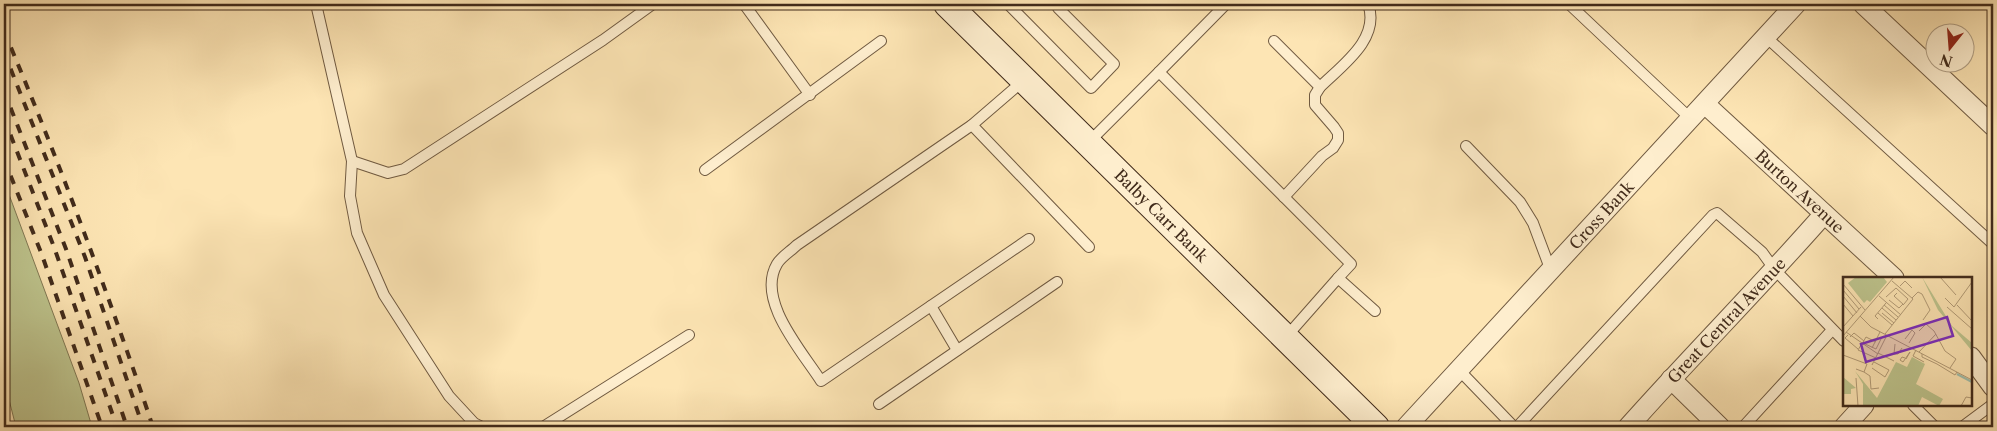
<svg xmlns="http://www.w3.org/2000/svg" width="1997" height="431" viewBox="0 0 1997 431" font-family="'Libre Caslon Text',serif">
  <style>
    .green { fill: #bec58e; stroke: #807854 }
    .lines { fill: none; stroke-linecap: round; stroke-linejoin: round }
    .lane-casing { stroke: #705a41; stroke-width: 12 }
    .street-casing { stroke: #705a41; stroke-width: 21 }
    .secondary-casing { stroke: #412b1b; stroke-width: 28 }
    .lane { stroke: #feeece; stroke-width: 10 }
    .street { stroke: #feeece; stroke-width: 19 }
    .secondary { stroke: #feeece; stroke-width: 26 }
    .rail { stroke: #412b1b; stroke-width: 4; stroke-dasharray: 9 9; stroke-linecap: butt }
    .labels { text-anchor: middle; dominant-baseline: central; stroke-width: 4; stroke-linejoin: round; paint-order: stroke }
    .street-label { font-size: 16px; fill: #412b1b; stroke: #feeece }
    .inset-river { fill: none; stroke: #9fbfad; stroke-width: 2.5 }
    .inset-road { fill: none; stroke: #b29b77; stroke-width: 1 }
    .view { fill: #7b2cbf; fill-opacity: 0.15; stroke: #7b2cbf; stroke-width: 2.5 }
    .inset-edge { fill: none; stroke: #412b1b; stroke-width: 2.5 }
  </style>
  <rect width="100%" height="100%" fill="#fde5b4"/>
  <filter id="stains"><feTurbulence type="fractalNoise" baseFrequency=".004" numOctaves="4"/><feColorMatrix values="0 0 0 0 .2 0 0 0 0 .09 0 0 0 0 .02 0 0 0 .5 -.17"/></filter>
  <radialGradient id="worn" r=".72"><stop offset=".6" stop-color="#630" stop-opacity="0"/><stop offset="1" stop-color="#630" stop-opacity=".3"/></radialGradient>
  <path class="green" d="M4,181L79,383L92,427H16L4,380Z"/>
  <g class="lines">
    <defs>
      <g id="lane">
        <path d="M316,4L352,161L350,196L357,233L384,295L449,396L474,423L482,427"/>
        <path d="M744,4L810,95"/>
        <path d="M1008,4L1091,88L1114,64L1058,8"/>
        <path d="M1569,4L1691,119"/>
        <path d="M1765,36L1993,244"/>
        <path d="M1274,41L1320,87"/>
        <path d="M1159,72L1226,4"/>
        <path d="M1023,81L972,125L1089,247"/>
        <path d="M972,125L797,245C791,251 781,257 777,264C756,300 801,350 821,381L1029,239"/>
        <path d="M1088,143L1159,72L1351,264L1338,278"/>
        <path d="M1466,146L1520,202L1533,223L1551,271"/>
        <path d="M352,161L388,173L404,169L603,40L653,4"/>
        <path d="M705,170L881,41"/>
        <path d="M1284,197L1322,156L1333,148L1338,140V133L1334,127L1315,105V95L1320,87C1341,66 1381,39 1368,4"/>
        <path d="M931,306L957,350"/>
        <path d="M1286,337L1338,278L1375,311"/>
        <path d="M1459,370L1514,427"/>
        <path d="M879,404L1057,282"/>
        <path d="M1913,405L1935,427"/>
        <path d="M543,427L689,335"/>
        <path d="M1517,427L1713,215L1717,213L1762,252L1775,270L1844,341"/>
        <path d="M1743,427L1832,330"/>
        <path d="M1962,427L1993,404"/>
      </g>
      <g id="street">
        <path d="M1863,4L1993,126"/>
        <path id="s1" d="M1705,104L1894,278"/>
        <path d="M1971,357L1993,387"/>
        <path d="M1671,379L1720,427"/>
        <path id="s2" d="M1406,427L1796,4"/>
        <path id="s3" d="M1628,427C1692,355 1760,287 1824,214"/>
        <path d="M1844,427L1864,405"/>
      </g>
      <g id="secondary">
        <path id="s4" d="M947,4L1376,427"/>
      </g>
    </defs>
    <use href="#lane" class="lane-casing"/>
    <use href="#street" class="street-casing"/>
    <use href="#secondary" class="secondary-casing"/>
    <use href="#lane" class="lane"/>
    <use href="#street" class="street"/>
    <use href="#secondary" class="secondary"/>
    <g class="rail">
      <path d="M4,31C59,161 108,293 153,427"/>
      <path d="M4,52L85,257L143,427"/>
      <path d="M4,91L66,249L127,427"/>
      <path d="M4,118L54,247L117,427"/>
      <path d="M4,159L42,255L102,427"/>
    </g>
  </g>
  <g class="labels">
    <g class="street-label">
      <text stroke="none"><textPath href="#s1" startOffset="129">Burton Avenue</textPath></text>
      <text stroke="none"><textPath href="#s4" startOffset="301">Balby Carr Bank</textPath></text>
      <text stroke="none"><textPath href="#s2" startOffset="288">Cross Bank</textPath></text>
      <text stroke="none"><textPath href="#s3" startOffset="145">Great Central Avenue</textPath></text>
    </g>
  </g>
  <g transform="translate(1843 277)">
    <rect width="129" height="129" fill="#fde5b4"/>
    <path d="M13,0H40L44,5L27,25L24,23L21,26L5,6ZM79,0L109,49L129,66V74L95,33ZM69,80L82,87L73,107L100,122L96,129L79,120L75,129H20V107L12,94L34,121L53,85L64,90ZM0,100L13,111L8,112V117H0Z" fill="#bec58e"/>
    <path class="inset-river" d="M114,97L129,105"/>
    <path class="inset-road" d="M97,0L113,18M0,7L22,33M57,9L62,4L69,11M0,13L16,32M54,16L51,19L61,28M0,19L14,36M36,19L58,38M43,20L53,11L65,22L61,27M69,21L75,15L79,17L87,33L80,43M102,21L111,30L129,5M46,23L56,31L60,27M0,27L10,39M41,28L55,40M114,28L129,44M104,30L129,52M39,31L53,43M35,36L49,48M39,36L51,46M17,39L28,50L129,103M35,42L32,39L43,26M0,50L18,30M76,54L83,47L91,54L102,74L113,82L107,91M3,55L35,77M42,57L70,22L49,4M5,58L2,61L15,72M0,59L51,0M7,60L11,56L21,64M62,62L69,53L72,56L66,66M20,66L33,72L39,60M19,67L23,60L33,65M52,67L51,77H55L59,71M18,68L15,73L33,81M29,71L37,55M73,73L70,79L81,85M76,75L93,57M35,76L51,84M79,77V80L94,87M0,78L24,87L21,95L13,92M62,81L59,80L57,83L60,85L67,75L63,82M94,87L112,98L114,95M29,88L44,58M29,91L42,100L46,93L31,85M21,95L27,99L28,112L36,111M13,101L15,129M118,129L123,120L129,121"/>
    <path class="view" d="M104,40L110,59L23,85L18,67Z"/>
    <rect width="129" height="129" class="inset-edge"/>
  </g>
  <rect width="1997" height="431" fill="none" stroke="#fde5b4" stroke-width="20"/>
  <rect x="5" y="5" width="1987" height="421" fill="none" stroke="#412b1b" stroke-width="2.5"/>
  <rect x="10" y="10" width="1977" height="411" fill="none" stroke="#412b1b"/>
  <g transform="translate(1950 48) rotate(197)"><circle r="24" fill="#feeece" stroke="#b2a086"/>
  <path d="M0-4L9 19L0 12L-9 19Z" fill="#8f2418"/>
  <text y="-8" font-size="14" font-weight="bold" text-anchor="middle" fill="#412b1b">N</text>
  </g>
  <rect width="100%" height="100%" filter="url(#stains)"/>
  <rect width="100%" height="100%" fill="url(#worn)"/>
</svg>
